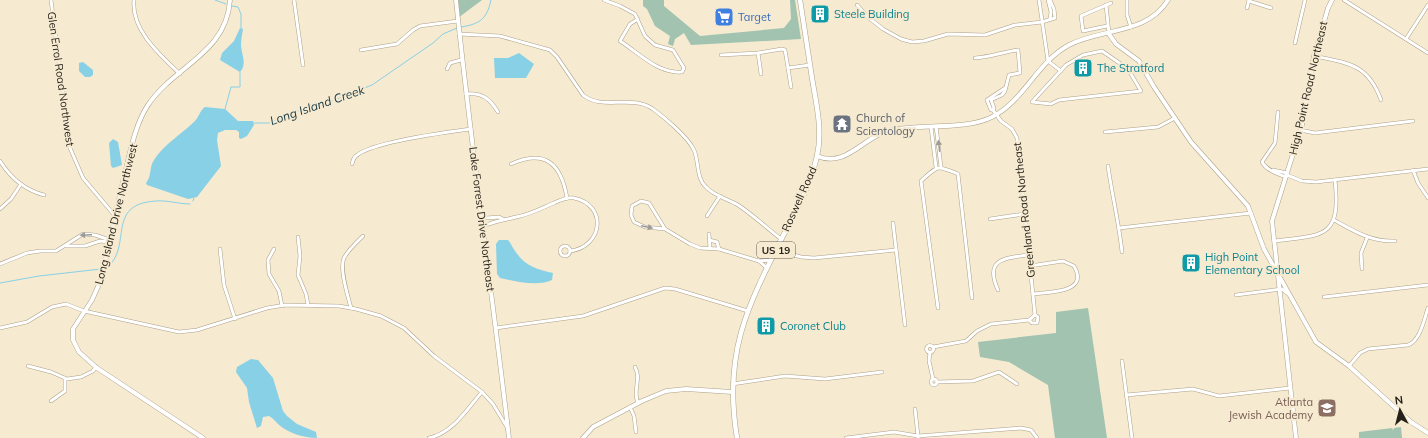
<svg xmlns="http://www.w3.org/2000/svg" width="1428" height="438" viewBox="0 0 1428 438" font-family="Mulish,sans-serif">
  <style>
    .green { fill: #a1c3af }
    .water { fill: #88d0e5 }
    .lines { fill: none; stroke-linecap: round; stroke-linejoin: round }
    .stream { stroke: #88d0e5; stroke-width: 1 }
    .street-casing { stroke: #aca189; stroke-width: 4 }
    .secondary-casing { stroke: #aca189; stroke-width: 5 }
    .primary-casing { stroke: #aca189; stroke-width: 5.5 }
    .street { stroke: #fff; stroke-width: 3 }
    .secondary { stroke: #fff; stroke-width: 4 }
    .primary { stroke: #fff; stroke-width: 4.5 }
    .oneway { fill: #9d9b97 }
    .labels { text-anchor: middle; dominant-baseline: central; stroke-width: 4; stroke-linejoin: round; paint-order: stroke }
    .shield { fill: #f6ead1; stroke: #645d50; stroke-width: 1 }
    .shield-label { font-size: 10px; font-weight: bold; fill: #252118 }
    .culture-label { font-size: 11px; fill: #0d838f; stroke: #f6ead1; text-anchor: start }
    .shop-label { font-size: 11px; fill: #366cbe; stroke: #f6ead1; text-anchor: start }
    .street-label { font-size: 11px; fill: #252118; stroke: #f6ead1 }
    .worship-label { font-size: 11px; fill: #5b616d; stroke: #f6ead1; text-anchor: start }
    .education-label { font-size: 11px; fill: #785e54; stroke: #f6ead1; text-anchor: end }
    .water-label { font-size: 12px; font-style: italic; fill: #143740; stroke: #f6ead1 }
  </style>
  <rect width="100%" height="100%" fill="#f6ead1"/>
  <g class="green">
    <path d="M456,0H482L458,18Z"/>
    <path d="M643,0H664V6L700,36L784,28L791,19L790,0H795L801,39L691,45L684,33L675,39L673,46L668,44L670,36L655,26L647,9L643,6Z"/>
    <path d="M1088,308L1107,438H1055L1048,385L1009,362L980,357L978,342L1056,333V312Z"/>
    <path d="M1401,427L1402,438H1359V432Z"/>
  </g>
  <g class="water">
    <path d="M240,28L243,29C242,35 241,40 241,46C242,55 247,65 240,72L220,60L222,53L234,41Z"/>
    <path d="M519,53L534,64L526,78H495L494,58H508Z"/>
    <path d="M83,62L93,70V75L90,77H85L79,71V63Z"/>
    <path d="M205,107L225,109L238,121H253L254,125L247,136L241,139L239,138V132L236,130H225L218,133L217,140L221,166L197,197L188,199L147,185L146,183C152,176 149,167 154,160C164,144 182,134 195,121C199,117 200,110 205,107Z"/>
    <path d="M113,139L118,142L122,165L113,168L111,166L109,143Z"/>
    <path d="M499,240H508C511,243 512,247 515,251C525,266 536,269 553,273L552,280C538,287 514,281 500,278L497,274L496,244Z"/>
    <path d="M251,359L258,360L273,378L283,411L287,416L297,424L316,432L317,438C304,438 288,433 278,424C275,421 273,418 269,416L263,417L261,426L257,428L249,402L247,388L236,372L237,367Z"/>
  </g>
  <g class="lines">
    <g class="stream">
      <path d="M215,0L226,4"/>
      <path d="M232,6L238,7L241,14V28"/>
      <path d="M461,27C480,24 487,19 491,0"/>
      <path d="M225,109L231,87H240V72"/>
      <path d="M254,123H272L278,117L284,115L330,102L372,85L433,43L443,34L457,28"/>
      <path d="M193,201L194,198"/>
      <path d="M106,268C134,248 104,204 156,201C167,200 179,204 190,204"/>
      <path d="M0,283L39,276L101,269"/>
    </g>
    <defs>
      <g id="street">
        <path d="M51,0L70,148L83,178L115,216"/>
        <path d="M134,0C131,30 160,55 180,74"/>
        <path d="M294,0L303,65"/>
        <path d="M604,0L620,6L635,14L645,36L655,45L673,50L684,68L682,72C658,74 639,53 620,41L630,24L638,19"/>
        <path d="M1039,0L1048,61L1061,71"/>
        <path d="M1048,0L1051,12L1050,19"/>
        <path d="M1127,0V15L1131,27"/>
        <path d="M1344,0L1428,53"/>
        <path d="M1249,1L1271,8"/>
        <path d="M857,5L869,18L883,29L901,39L912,42L924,41L948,34L985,35L1015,25L1042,22L1055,18L1054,9L1050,0"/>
        <path d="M1106,5L1109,33"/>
        <path d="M1247,8L1249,0"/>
        <path d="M1107,26L1083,31L1081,16L1111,3"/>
        <path d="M459,34L500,36L550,50L557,57L583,95C603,111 631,94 653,109C665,118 688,137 694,150C699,161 696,178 706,187C714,196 728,199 738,205C753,215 767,228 781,239"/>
        <path d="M1406,39L1428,5"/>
        <path d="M1295,43L1305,0"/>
        <path d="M361,50L397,44L413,30L420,26L458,21"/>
        <path d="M1102,51L1128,69L1141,91L1059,100L1051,104L1032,102L1066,65L1083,55Z"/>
        <path d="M758,53L761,74"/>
        <path d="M721,55L758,53L782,49L785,50L788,68L810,65"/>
        <path d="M1314,56C1348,63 1368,64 1381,100"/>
        <path d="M975,58C990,57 1003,52 1018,50L1020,73L1009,75L1005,91L1002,95L991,100L994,108L993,110"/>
        <path d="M788,68L791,87"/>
        <path d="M447,69L450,63L461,60"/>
        <path d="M1005,88L987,100L991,110H993L1001,121L1012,129L1017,138L1035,315"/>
        <path d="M466,94C482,92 490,99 498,112"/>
        <path d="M1278,112L1275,143L1262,162C1266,170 1278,174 1286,177"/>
        <path d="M936,126L941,167"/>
        <path d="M931,127L936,167"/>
        <path d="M1300,130L1315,133L1413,121"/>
        <path d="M1105,132L1158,127L1175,118"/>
        <path d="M0,161C10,177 25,190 44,195"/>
        <path d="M352,164C353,161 353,158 356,156C371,142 448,132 471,129"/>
        <path d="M511,164C545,149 561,163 567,198"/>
        <path d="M1108,166C1112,195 1119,223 1122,252"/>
        <path d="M1273,170L1287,173"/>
        <path d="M1413,170L1418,183L1428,198"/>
        <path d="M1287,175L1302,181L1316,182L1428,169"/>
        <path d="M0,209L11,199L21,184"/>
        <path d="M483,216L487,218L499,217L503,219"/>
        <path d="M707,216L720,196"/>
        <path d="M990,219L1024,214"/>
        <path d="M1334,220C1354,231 1371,242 1395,241"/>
        <path d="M893,223L905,325"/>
        <path d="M484,226C494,221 505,220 516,217C529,215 542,208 554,203C561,200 567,197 574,198C608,205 603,247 570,251"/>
        <path d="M1119,228L1251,213"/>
        <path d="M665,229L645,227L634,222L631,215L632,206L641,201L649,203L665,229L690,244L700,248L719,249L759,261L771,260"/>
        <path d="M709,234L710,248"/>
        <path d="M298,237L300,256L298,275L306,294L308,305"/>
        <path d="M709,240L717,242L719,249"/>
        <path d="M1274,241C1325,235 1341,238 1335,180"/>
        <path d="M66,246H85L100,241L109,242"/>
        <circle cx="565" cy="251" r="5"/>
        <path d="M220,249L224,285L235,319"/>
        <path d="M274,249L268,260L269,274L279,291L282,306"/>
        <path d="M776,250L801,257L814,258L896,250"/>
        <path d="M759,261L767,268"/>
        <path d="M0,264L27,253L40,251H56L83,234L95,235L107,239L109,242"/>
        <path d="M1030,266L1063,261L1074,266C1090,293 1049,292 1033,294"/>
        <path d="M1362,269L1361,253L1367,238"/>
        <path d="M998,290C984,259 1004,258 1029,255"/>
        <path d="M1236,295L1282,289L1288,294"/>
        <path d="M1324,297L1428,285"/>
        <path d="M351,308C348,296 339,269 344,258C348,250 357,242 363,236"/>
        <path d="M938,308L921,181C939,165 936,165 958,174L972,298"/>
        <path d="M1029,320L1032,323H1037L1038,317L1035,315"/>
        <path d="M0,328L27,322L52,307L66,304L84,311L179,332L197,330L267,308L285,305L339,306L356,309L381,316L404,328L434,356L482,392L493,404L507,427"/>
        <path d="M496,328L583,316L665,288L675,289L748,311"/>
        <circle cx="930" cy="349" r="3.5"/>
        <path d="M933,347L966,341L977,331L991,324L1029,320L1035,315"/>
        <path d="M930,352L929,361L933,379"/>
        <path d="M1122,361L1132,438"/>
        <path d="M28,366L51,372L67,379L81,377L93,371L96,367"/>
        <path d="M1349,366L1360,353L1368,349L1408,345C1420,341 1424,320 1428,308"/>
        <path d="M635,367C642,380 632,390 638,403"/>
        <circle cx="934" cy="382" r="3"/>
        <path d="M937,382L973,381L999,372L1017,384"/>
        <path d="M732,384L785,376L825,379L882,372"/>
        <path d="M1126,395L1193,389L1219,396L1290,388"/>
        <path d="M51,401L65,391V378"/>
        <path d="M630,407L634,416L636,432"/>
        <path d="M429,438C453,433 467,409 482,392"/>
        <path d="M846,438L894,432L918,436L915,409"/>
        <path d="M918,438V436L1021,428L1031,430L1037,438"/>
      </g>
      <g id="secondary">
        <path d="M456,0C471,146 492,292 509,438"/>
        <path d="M1109,34L1116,44L1139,61L1154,87L1191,142L1248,206L1264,249L1316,342L1349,366L1411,422L1428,433"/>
        <path d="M817,156C845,168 862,139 887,131C917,123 965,131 992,117C1024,101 1037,62 1069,45C1101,28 1147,35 1168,0"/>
        <path d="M203,438L97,368L79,352L73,340V329L92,300L100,282C110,244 117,206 126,169C131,148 136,123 148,105C174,66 227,53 230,0"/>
        <path d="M583,438L593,427L642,401L666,391L686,389L732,392"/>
        <path d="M1296,438L1272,221L1302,125L1314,56L1328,8L1332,0"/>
      </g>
      <path id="primary" d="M737,438C723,353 747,307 784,234C797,209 811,183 817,156C823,130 816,103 812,78C808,52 804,26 800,0"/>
    </defs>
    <use href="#street" class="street-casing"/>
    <use href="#secondary" class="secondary-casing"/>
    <use href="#primary" class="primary-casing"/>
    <use href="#street" class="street"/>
    <use href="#secondary" class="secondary"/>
    <use href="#primary" class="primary"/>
  </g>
  <defs><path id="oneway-solid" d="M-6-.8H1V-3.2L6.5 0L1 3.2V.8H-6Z"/></defs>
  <g class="oneway">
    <use href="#oneway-solid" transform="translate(939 146) rotate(-97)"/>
    <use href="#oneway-solid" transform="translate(647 227) rotate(12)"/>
    <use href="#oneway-solid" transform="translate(86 235) rotate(177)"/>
  </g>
  <defs>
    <symbol id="building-square" viewBox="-11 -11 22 22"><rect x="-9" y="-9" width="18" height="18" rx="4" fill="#0f9aa8" stroke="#f6ead1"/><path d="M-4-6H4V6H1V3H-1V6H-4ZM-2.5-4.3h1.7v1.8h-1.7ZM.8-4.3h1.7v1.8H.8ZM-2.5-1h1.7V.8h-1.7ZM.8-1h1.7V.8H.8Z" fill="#fff"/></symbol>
    <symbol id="supermarket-square" viewBox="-11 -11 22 22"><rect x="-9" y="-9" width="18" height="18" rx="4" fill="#3f7fe0" stroke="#f6ead1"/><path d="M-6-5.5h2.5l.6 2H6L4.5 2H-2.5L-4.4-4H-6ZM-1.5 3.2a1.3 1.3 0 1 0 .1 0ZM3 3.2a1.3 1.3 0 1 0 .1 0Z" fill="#fff"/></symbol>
    <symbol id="temple-square" viewBox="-11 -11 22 22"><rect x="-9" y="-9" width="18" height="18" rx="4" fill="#6b7280" stroke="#f6ead1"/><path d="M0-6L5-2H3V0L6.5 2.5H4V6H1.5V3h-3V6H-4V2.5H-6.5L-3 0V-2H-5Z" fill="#fff"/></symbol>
    <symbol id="school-square" viewBox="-11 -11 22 22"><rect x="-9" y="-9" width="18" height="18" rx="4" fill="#8d6e63" stroke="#f6ead1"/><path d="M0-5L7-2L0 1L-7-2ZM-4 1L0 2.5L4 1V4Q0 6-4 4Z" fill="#fff"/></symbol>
  </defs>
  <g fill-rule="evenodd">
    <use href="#building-square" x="809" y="3" width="22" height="22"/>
    <use href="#supermarket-square" x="713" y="6" width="22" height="22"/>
    <use href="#building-square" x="1072" y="57" width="22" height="22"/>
    <use href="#temple-square" x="831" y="113" width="22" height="22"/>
    <use href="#building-square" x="1180" y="252" width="22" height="22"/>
    <use href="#building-square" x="755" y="315" width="22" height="22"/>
    <use href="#school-square" x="1316" y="397" width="22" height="22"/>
  </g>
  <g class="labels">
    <rect class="shield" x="757" y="242" width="38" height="16" rx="3"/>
    <g class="shield-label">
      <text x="776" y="250">US 19</text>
    </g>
    <g class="culture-label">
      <text x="834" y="14">Steele Building</text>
      <text x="1097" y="68">The Stratford</text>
      <text x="1205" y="257">High Point<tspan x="1205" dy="13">Elementary School</tspan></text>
      <text x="780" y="326">Coronet Club</text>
    </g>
    <g class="shop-label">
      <text x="738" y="17">Target</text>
    </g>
    <g class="street-label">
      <text transform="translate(61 79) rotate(82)">Glen Errol Road Northwest</text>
      <text transform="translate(1308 88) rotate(-77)">High Point Road Northeast</text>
      <text transform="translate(799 199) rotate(-66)">Roswell Road</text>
      <text transform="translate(1024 210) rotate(-96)">Greenland Road Northeast</text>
      <text transform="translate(116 214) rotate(-76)">Long Island Drive Northwest</text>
      <text transform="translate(482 219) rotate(83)">Lake Forrest Drive Northeast</text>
    </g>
    <g class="worship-label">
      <text x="856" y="118">Church of<tspan x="856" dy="13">Scientology</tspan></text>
    </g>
    <g class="education-label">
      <text x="1313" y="402">Atlanta<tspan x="1313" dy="13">Jewish Academy</tspan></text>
    </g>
    <g class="water-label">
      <text transform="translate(317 105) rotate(-19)">Long Island Creek</text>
    </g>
  </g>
  <g transform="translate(1400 410) rotate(353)" stroke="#f6ead1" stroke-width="3" paint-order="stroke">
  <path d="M0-3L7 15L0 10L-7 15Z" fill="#252118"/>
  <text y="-6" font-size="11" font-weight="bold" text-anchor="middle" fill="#252118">N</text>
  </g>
</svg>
